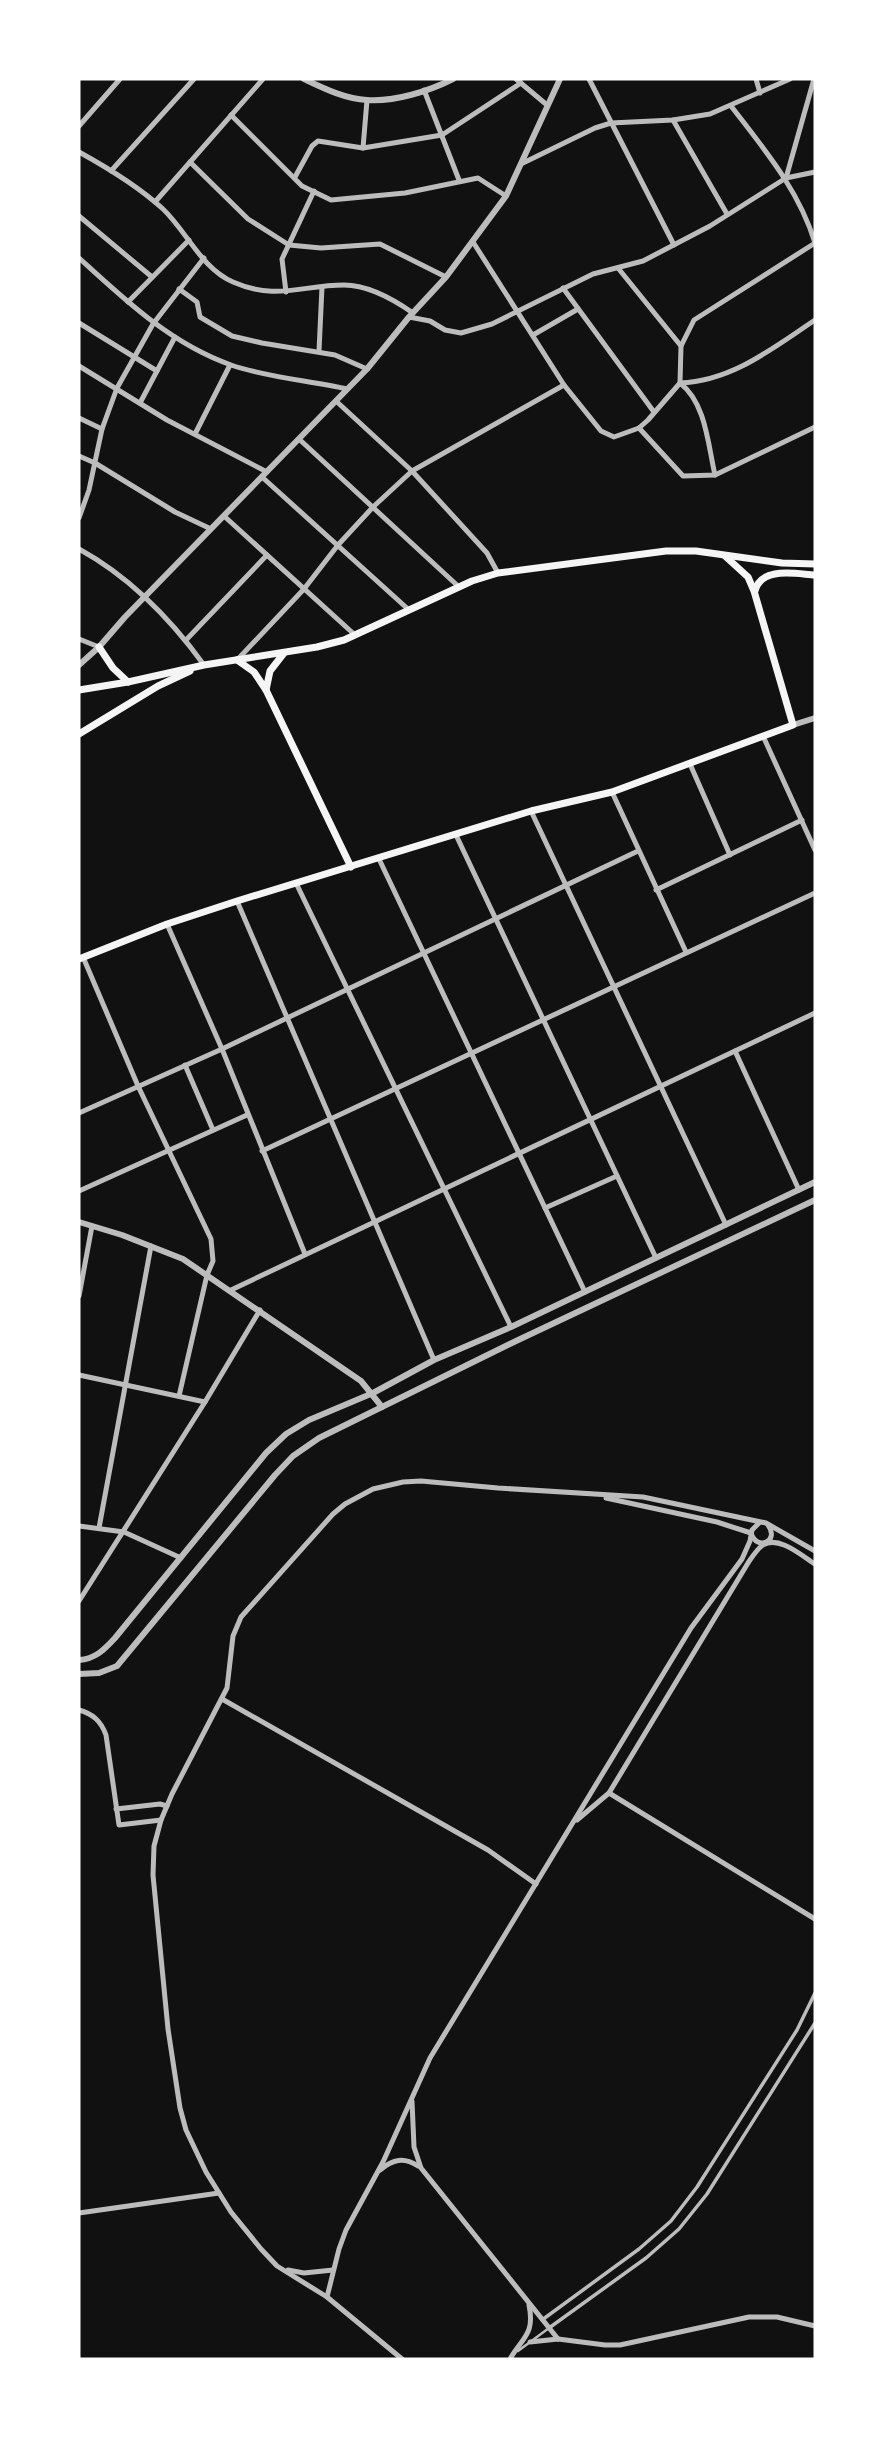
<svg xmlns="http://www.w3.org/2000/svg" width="894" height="2438" viewBox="0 0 894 2438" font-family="'Alegreya Sans',sans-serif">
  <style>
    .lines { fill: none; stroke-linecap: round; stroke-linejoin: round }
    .service { stroke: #bcbcbc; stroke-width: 2.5 }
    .pedestrian { stroke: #bcbcbc; stroke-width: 3.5 }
    .minor { stroke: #bcbcbc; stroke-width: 5 }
    .tertiary { stroke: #bcbcbc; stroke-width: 6 }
    .secondary { stroke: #f5f5f5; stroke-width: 7 }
  </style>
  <rect width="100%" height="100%" fill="#111"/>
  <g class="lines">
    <path class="service" d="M518,2351L549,2328"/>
    <g class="pedestrian">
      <path d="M542,2320L639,2249L671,2221L697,2187L797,2030L815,1993"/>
      <path d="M549,2328L646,2258L679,2229L707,2194L815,2023"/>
    </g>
    <g class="minor">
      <path d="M516,79L547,105"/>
      <path d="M589,79L674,245"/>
      <path d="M756,79L760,93"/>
      <path d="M424,90L459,180"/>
      <path d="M731,106C764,149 799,190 815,243"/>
      <path d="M231,115L302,186L331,200L405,193L478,178L506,196"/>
      <path d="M673,120L727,214"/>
      <path d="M79,126L120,79"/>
      <path d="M363,148L367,100"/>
      <path d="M79,152C108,168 138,186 163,209C187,232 202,269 233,282C276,301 302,285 344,285C369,285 393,299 413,313"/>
      <path d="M190,162L248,219L289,245L321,248L380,244L446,277"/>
      <path d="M523,163L595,128L611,123L673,120L710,114L790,79"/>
      <path d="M111,171L194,79"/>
      <path d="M295,177L312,146L318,141L363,148L442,135L521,83"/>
      <path d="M786,178L814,79"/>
      <path d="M155,202L263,79"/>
      <path d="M79,216L152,277"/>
      <path d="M473,242L564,385L601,431L614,437L639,428L648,420L680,383L681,346L694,320L815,243"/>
      <path d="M79,258C125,300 171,344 231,365C265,377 311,381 347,389"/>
      <path d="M618,268L681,346"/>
      <path d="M563,288L654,412"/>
      <path d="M179,289L197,302L200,317L232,336L262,343L335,355L367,369"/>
      <path d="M286,292L282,259L314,191"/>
      <path d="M128,302L189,240"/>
      <path d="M409,317L430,321L445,330L461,333L492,324L593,274L643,261L666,249L710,226L786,178L815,172"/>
      <path d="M79,323L157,371"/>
      <path d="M533,335L578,309"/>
      <path d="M319,351L322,287"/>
      <path d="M79,366L167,420L267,472"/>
      <path d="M680,383C732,381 773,348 815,320"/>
      <path d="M680,383C706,403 708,445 715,475"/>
      <path d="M336,401L412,471L487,553L498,573"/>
      <path d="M140,403L175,337"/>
      <path d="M79,418L102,429"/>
      <path d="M639,428L683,476L715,475L815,427"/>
      <path d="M195,434L230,365"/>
      <path d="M299,439L459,587"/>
      <path d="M79,456L95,463L175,512L211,529"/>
      <path d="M262,477L409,610"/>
      <path d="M224,516L355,635"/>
      <path d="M79,518L89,490L102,429L117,388L153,324L204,258"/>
      <path d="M79,549C130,577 170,618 204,665"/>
      <path d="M79,639L99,647"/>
      <path d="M186,640L267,555"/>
      <path d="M238,659L304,589L338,545L373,507L412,471L564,385"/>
      <path d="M763,736L815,850"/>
      <path d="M690,764L730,855"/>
      <path d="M612,792L686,952"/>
      <path d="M531,811L726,1225"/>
      <path d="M456,835L656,1258"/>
      <path d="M379,859L585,1292"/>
      <path d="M296,883L511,1327"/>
      <path d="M656,890L802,820"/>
      <path d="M237,901L434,1360"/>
      <path d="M167,924L222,1049L305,1254"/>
      <path d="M83,957L138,1086L211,1239L213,1261L207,1275L179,1396"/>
      <path d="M735,1051L799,1190"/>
      <path d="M185,1065L213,1130"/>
      <path d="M79,1113L222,1049L638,851"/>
      <path d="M262,1151L815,893"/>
      <path d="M79,1191L247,1115"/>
      <path d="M545,1208L617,1176"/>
      <path d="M231,1290L815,1013"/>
      <path d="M79,1296L92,1226"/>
      <path d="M79,1375L205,1402"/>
      <path d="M606,1498L717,1522L751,1533C757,1552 780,1541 768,1525"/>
      <path d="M79,1526L124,1532L181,1558"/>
      <path d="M99,1528L151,1246"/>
      <path d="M79,1601L205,1402L260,1310"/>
      <path d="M222,1699L488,1850L536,1884"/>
      <path d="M79,1710C93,1714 101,1721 106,1735L119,1825L161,1820"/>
      <path d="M609,1793L815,1919"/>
      <path d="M116,1809L160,1804L167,1806"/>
      <path d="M577,1820L609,1793L748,1563C752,1557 757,1549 763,1545C779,1535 802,1556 815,1564"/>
      <path d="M412,2101L414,2147L421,2168L558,2339"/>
      <path d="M380,2170C393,2159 404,2157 418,2166"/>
      <path d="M79,2213L219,2193"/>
      <path d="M288,2270L304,2273L333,2270"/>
      <path d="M327,2297L339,2249L346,2230L383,2162L430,2058L691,1628L742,1559L750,1541L752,1530L759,1523"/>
      <path d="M530,2342L558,2339L605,2345H620L749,2317H777L815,2326"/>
      <path d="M402,2359L327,2297L277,2266L261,2249L231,2212L206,2172L186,2130L180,2108L168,2029L153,1875L154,1846L161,1820L172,1794L227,1688L233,1636L241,1617L333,1514L345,1504L373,1489L403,1482L421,1481L498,1488L643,1497L766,1523L815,1551"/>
      <path d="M510,2359C523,2337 535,2334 529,2305"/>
    </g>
    <g class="tertiary">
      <path d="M304,79C323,88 345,99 367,100C395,102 429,91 453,79"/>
      <path d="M79,665L99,647L125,617L367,369L409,317L446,277L506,196L560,79"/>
      <path d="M793,725L815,718"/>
      <path d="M79,1222L122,1235L183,1259L361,1381L382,1407"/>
      <path d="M79,1660C95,1659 104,1650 115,1638L266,1453L286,1434L309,1420L373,1393L434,1360L511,1327L815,1182"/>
      <path d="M79,1674L99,1673L117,1666L275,1475L293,1456L319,1438L516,1341L815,1200"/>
    </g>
    <g class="secondary">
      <path d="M755,591C761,566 796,574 815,575"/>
      <path d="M99,647L113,668L128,682"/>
      <path d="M237,660L254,672L266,690L270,671L284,653"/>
      <path d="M79,690L128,682L204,665L317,647L344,640L472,581L498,573L666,551H696L782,563L815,564"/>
      <path d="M266,690L351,867"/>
      <path d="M79,734L158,686L190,671"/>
      <path d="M79,959L167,924L237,901L531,811L612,792L793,725L754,591L748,577L725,556"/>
    </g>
  </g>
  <rect width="894" height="2438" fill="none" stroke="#ffffff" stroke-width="161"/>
</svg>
